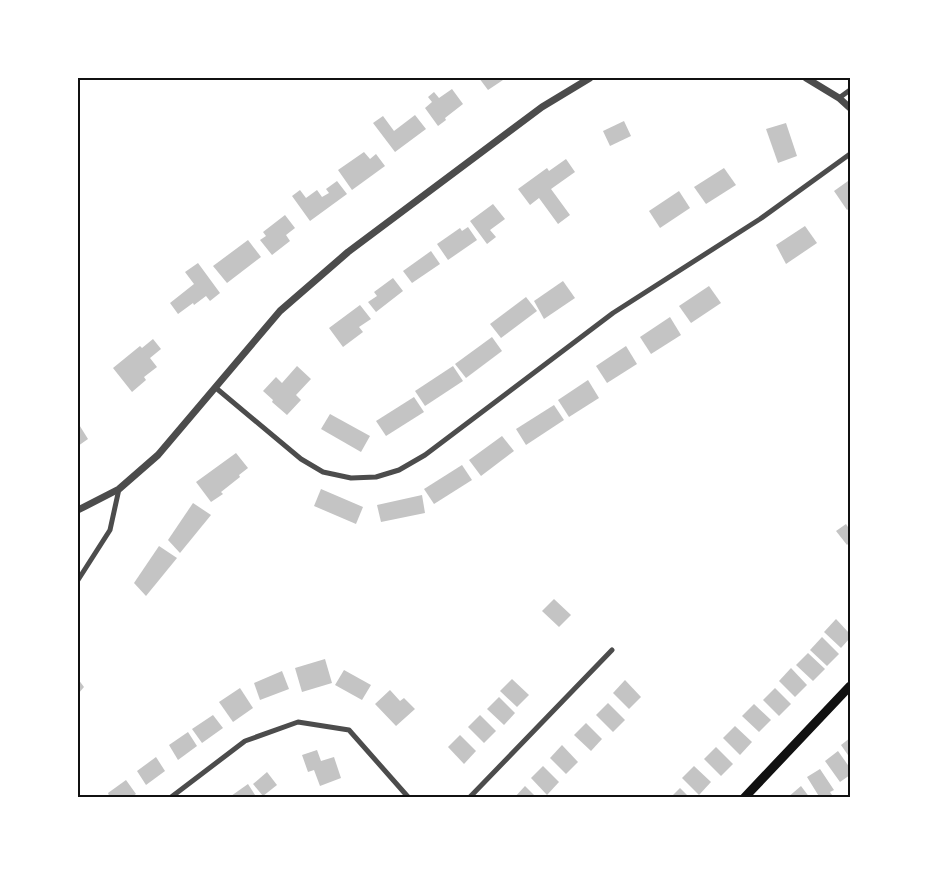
<svg xmlns="http://www.w3.org/2000/svg" width="928" height="875" viewBox="0 0 928 875" font-family="'Roboto Condensed',sans-serif">
  <style>
    .building { fill: #c4c4c4 }
    .lines { fill: none; stroke-linecap: round; stroke-linejoin: round }
    .minor { stroke: #4c4c4c; stroke-width: 5 }
    .tertiary { stroke: #4c4c4c; stroke-width: 7 }
    .secondary { stroke: #111; stroke-width: 9 }
    .neatline { fill: none; stroke: #111; stroke-width: 2 }
  </style>
  <rect width="100%" height="100%" fill="#fff"/>
  <g class="building">
    <path d="M479,78H506L488,90Z"/>
    <path d="M452,89L463,104L445,118L446,120L438,126L425,108L432,102L428,97L434,92L439,98Z"/>
    <path d="M415,115L426,129L395,152L373,123L383,116L394,131Z"/>
    <path d="M624,121L631,136L610,146L603,131Z"/>
    <path d="M786,123L797,156L778,163L766,129Z"/>
    <path d="M364,152L370,159L376,154L385,166L352,190L338,170Z"/>
    <path d="M566,159L575,172L551,189L570,215L558,224L539,198L530,205L518,189L547,168L549,171Z"/>
    <path d="M724,168L736,185L706,204L694,187Z"/>
    <path d="M337,181L347,194L310,221L292,196L300,190L306,198L317,190L322,197L329,193L326,189Z"/>
    <path d="M848,181L850,186V208L847,210L834,191Z"/>
    <path d="M679,191L690,208L660,228L649,211Z"/>
    <path d="M493,204L505,219L490,230L496,237L487,244L470,221Z"/>
    <path d="M285,215L295,228L286,235L290,241L272,255L260,240L266,236L263,232Z"/>
    <path d="M805,226L817,243L786,264L776,245Z"/>
    <path d="M468,227L477,240L448,260L437,244L460,228L462,231Z"/>
    <path d="M248,240L261,257L227,283L213,266Z"/>
    <path d="M431,251L440,264L412,283L403,271Z"/>
    <path d="M198,263L220,293L210,301L206,296L194,305L193,303L178,314L170,303L194,284L185,272Z"/>
    <path d="M393,278L403,291L376,312L368,302L377,296L374,292Z"/>
    <path d="M563,281L575,298L544,319L534,301Z"/>
    <path d="M709,286L721,303L691,323L679,306Z"/>
    <path d="M526,297L537,311L501,338L490,324Z"/>
    <path d="M360,305L371,319L359,327L363,332L343,347L329,328Z"/>
    <path d="M670,317L681,335L651,354L640,337Z"/>
    <path d="M492,337L502,351L466,378L455,364Z"/>
    <path d="M153,339L161,349L150,358L157,367L144,377L146,380L132,392L113,368L140,346L142,348Z"/>
    <path d="M626,346L637,364L607,383L596,366Z"/>
    <path d="M297,366L311,379L296,395L301,400L287,415L272,402L273,400L263,391L276,377L282,383Z"/>
    <path d="M453,366L463,381L425,406L415,391Z"/>
    <path d="M588,380L599,398L569,417L558,400Z"/>
    <path d="M414,397L424,412L386,436L376,421Z"/>
    <path d="M554,405L564,420L526,445L516,429Z"/>
    <path d="M330,414L370,436L361,452L321,429Z"/>
    <path d="M78,423L88,439L78,446Z"/>
    <path d="M502,436L514,451L481,476L469,460Z"/>
    <path d="M236,453L248,468L239,475L240,477L221,492L223,494L211,502L196,482Z"/>
    <path d="M462,465L472,480L434,504L424,489Z"/>
    <path d="M321,489L363,507L356,524L314,506Z"/>
    <path d="M422,495L425,513L381,522L377,505Z"/>
    <path d="M193,503L211,515L180,553L168,540Z"/>
    <path d="M846,524L850,530V542L847,545L836,531Z"/>
    <path d="M159,546L177,558L146,596L134,583Z"/>
    <path d="M554,599L571,615L559,627L542,611Z"/>
    <path d="M836,619L850,634V638L841,648L824,632Z"/>
    <path d="M822,637L839,654L827,666L810,650Z"/>
    <path d="M808,653L825,669L813,681L796,665Z"/>
    <path d="M325,659L332,683L302,692L295,668Z"/>
    <path d="M791,668L807,685L795,697L779,681Z"/>
    <path d="M344,670L371,685L362,700L335,685Z"/>
    <path d="M282,671L289,689L260,700L254,683Z"/>
    <path d="M78,679L84,687L78,694Z"/>
    <path d="M512,679L529,695L517,707L500,691Z"/>
    <path d="M625,680L641,697L629,709L613,693Z"/>
    <path d="M240,688L253,708L233,722L219,702Z"/>
    <path d="M775,688L791,704L779,716L763,700Z"/>
    <path d="M390,690L400,701L404,698L415,709L396,726L375,704Z"/>
    <path d="M499,697L515,713L504,725L487,709Z"/>
    <path d="M608,703L625,720L613,732L596,715Z"/>
    <path d="M754,704L771,720L759,732L742,716Z"/>
    <path d="M213,715L223,728L202,743L192,729Z"/>
    <path d="M480,715L496,731L484,743L468,727Z"/>
    <path d="M586,723L602,739L591,751L574,735Z"/>
    <path d="M735,726L752,742L740,755L723,738Z"/>
    <path d="M188,732L197,746L178,760L169,745Z"/>
    <path d="M460,735L476,751L464,764L448,747Z"/>
    <path d="M850,738V758L841,745Z"/>
    <path d="M562,745L578,762L566,774L550,758Z"/>
    <path d="M716,747L733,764L721,776L704,759Z"/>
    <path d="M317,750L321,761L334,757L341,778L320,786L314,770L308,772L302,755Z"/>
    <path d="M838,751L850,768V775L840,782L825,761Z"/>
    <path d="M156,757L165,771L146,785L137,771Z"/>
    <path d="M543,766L559,782L547,795L531,778Z"/>
    <path d="M694,766L711,782L699,795L682,778Z"/>
    <path d="M820,769L834,790L830,792L834,798H820L807,777Z"/>
    <path d="M267,772L277,785L263,796L253,784Z"/>
    <path d="M126,780L136,794L130,798H110L108,793Z"/>
    <path d="M248,784L257,798H232L231,796Z"/>
    <path d="M525,786L537,798H514Z"/>
    <path d="M801,786L810,798H787Z"/>
    <path d="M680,788L690,798H670Z"/>
  </g>
  <g class="lines">
    <g class="minor">
      <path d="M839,98L850,90"/>
      <path d="M216,388L301,459L323,472L351,478L376,477L399,470L425,455L613,313L760,219L850,154"/>
      <path d="M78,580L110,530L119,489"/>
      <path d="M170,798L245,741L298,722L349,730L409,798"/>
      <path d="M469,798L612,650"/>
    </g>
    <g class="tertiary">
      <path d="M806,78L839,98L850,108"/>
      <path d="M78,510L119,489L158,455L280,311L348,252L542,107L590,78"/>
    </g>
    <path class="secondary" d="M744,798L850,686"/>
  </g>
  <rect width="928" height="875" fill="none" stroke="#ffffff" stroke-width="158"/>
  <rect x="79" y="79" width="770" height="717" class="neatline"/>
</svg>
